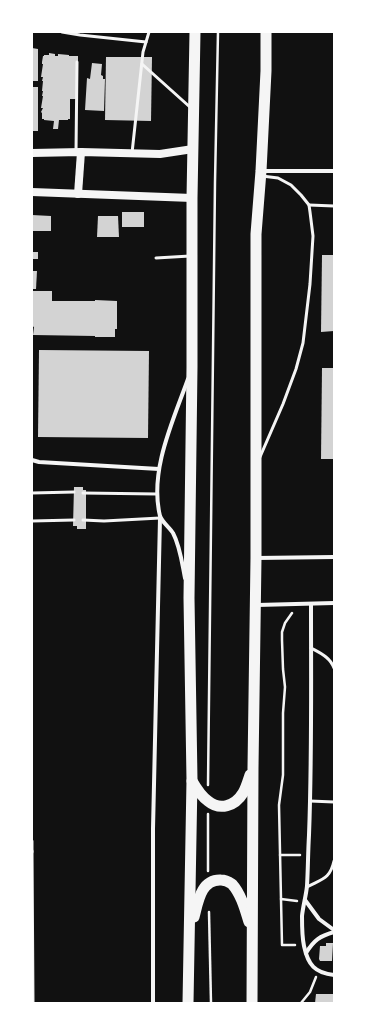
<svg xmlns="http://www.w3.org/2000/svg" width="366" height="1035" viewBox="0 0 366 1035" font-family="Raleway,sans-serif">
  <style>
    .building { fill: #d3d3d3 }
    .lines { fill: none; stroke-linecap: round; stroke-linejoin: round }
    .path { stroke: #f5f5f5; stroke-width: 2.5 }
    .service { stroke: #f5f5f5; stroke-width: 3 }
    .minor { stroke: #f5f5f5; stroke-width: 4 }
    .secondary { stroke: #f5f5f5; stroke-width: 8 }
    .trunk { stroke: #f5f5f5; stroke-width: 11 }
  </style>
  <rect width="100%" height="100%" fill="#111"/>
  <g class="building">
    <path d="M32,48L38,49V81H32Z"/>
    <path d="M49,53L55,54V56H58V54L69,55V56H78V99H70V119H68V120H59L58,129H53L54,121L44,120V119H42V113L41,112L43,108H41L43,96H42L43,91H42L43,81H42L43,77H41L43,64H42V62L43,56H44V55H49Z"/>
    <path d="M106,57H152L151,121L105,120Z"/>
    <path d="M92,63L102,64L101,75L103,76V79H105L104,111L85,110L87,78L90,79Z"/>
    <rect x="32" y="87" width="6" height="44"/>
    <rect x="122" y="212" width="22" height="15"/>
    <path d="M32,215L51,216V231H32Z"/>
    <path d="M98,216H118L119,237H97Z"/>
    <rect x="32" y="252" width="6" height="7"/>
    <path d="M322,255H334V331L321,332Z"/>
    <path d="M32,271H37L36,289H32Z"/>
    <path d="M32,291H52V301H95V300L117,301V329H115V337H95V336L33,335L34,327L32,326Z"/>
    <path d="M39,350L149,351L148,438L38,437Z"/>
    <path d="M322,368H334V459H321Z"/>
    <path d="M74,487H83V490H86V529H77V526H73Z"/>
    <path d="M326,943H333L332,961H320L319,959L320,946H326Z"/>
    <path d="M316,994H334V1003H315Z"/>
  </g>
  <g class="lines">
    <g class="path">
      <path d="M208,785L215,182L218,32"/>
      <path d="M208,814V871"/>
      <path d="M280,855H300"/>
      <path d="M281,899L279,805L283,775V713L285,687L283,669L282,640V632L285,623L292,613"/>
      <path d="M209,912L211,1003"/>
      <path d="M295,945H282L281,899L297,901"/>
      <path d="M301,1003L310,992L316,977"/>
    </g>
    <g class="service">
      <path d="M62,32L80,35L146,42"/>
      <path d="M142,64L191,108"/>
      <path d="M76,152L77,62"/>
      <path d="M132,153L143,52L149,32"/>
      <path d="M309,205L334,206"/>
      <path d="M156,258L190,256"/>
      <path d="M260,457L283,404L296,369L303,343L310,284L313,236L310,212L309,205L301,195L291,185L278,178L262,176"/>
      <path d="M32,493L74,492"/>
      <path d="M83,493L157,494"/>
      <path d="M83,520L104,521L160,518"/>
      <path d="M32,521L74,520"/>
      <path d="M311,648C320,653 330,657 334,668"/>
      <path d="M310,801L334,802"/>
      <path d="M32,841V852"/>
      <path d="M32,851L33,1003"/>
      <path d="M307,887C322,879 330,879 334,861"/>
    </g>
    <g class="minor">
      <path d="M262,171H334"/>
      <path d="M32,460L39,462L159,469"/>
      <path d="M256,558L334,557"/>
      <path d="M185,578C182,563 180,546 173,533C169,527 162,522 160,516C149,471 173,421 188,379"/>
      <path d="M311,604C311,681 312,758 309,835C308,852 308,869 307,886C306,896 303,906 302,916C302,926 302,937 304,946C308,965 315,973 334,975"/>
      <path d="M257,605L334,603"/>
      <path d="M305,900L319,919L334,930"/>
      <path d="M306,953C314,940 320,936 334,932"/>
      <path d="M153,1003V829L160,518"/>
    </g>
    <g class="secondary">
      <path d="M32,153L81,152L160,154L193,149"/>
      <path d="M32,192L192,198"/>
      <path d="M78,194L81,152"/>
    </g>
    <g class="trunk">
      <path d="M192,781C196,788 201,796 208,801C220,811 235,806 243,793C246,788 248,781 250,775"/>
      <path d="M194,917C198,902 201,879 221,880C224,880 229,882 232,884C241,894 245,909 249,922"/>
      <path d="M188,1003L192,780L189,598L192,367V198L195,32"/>
      <path d="M252,1003L253,768L256,558V234L261,171L266,71V32"/>
    </g>
  </g>
  <rect width="366" height="1035" fill="none" stroke="#ffffff" stroke-width="66"/>
</svg>
